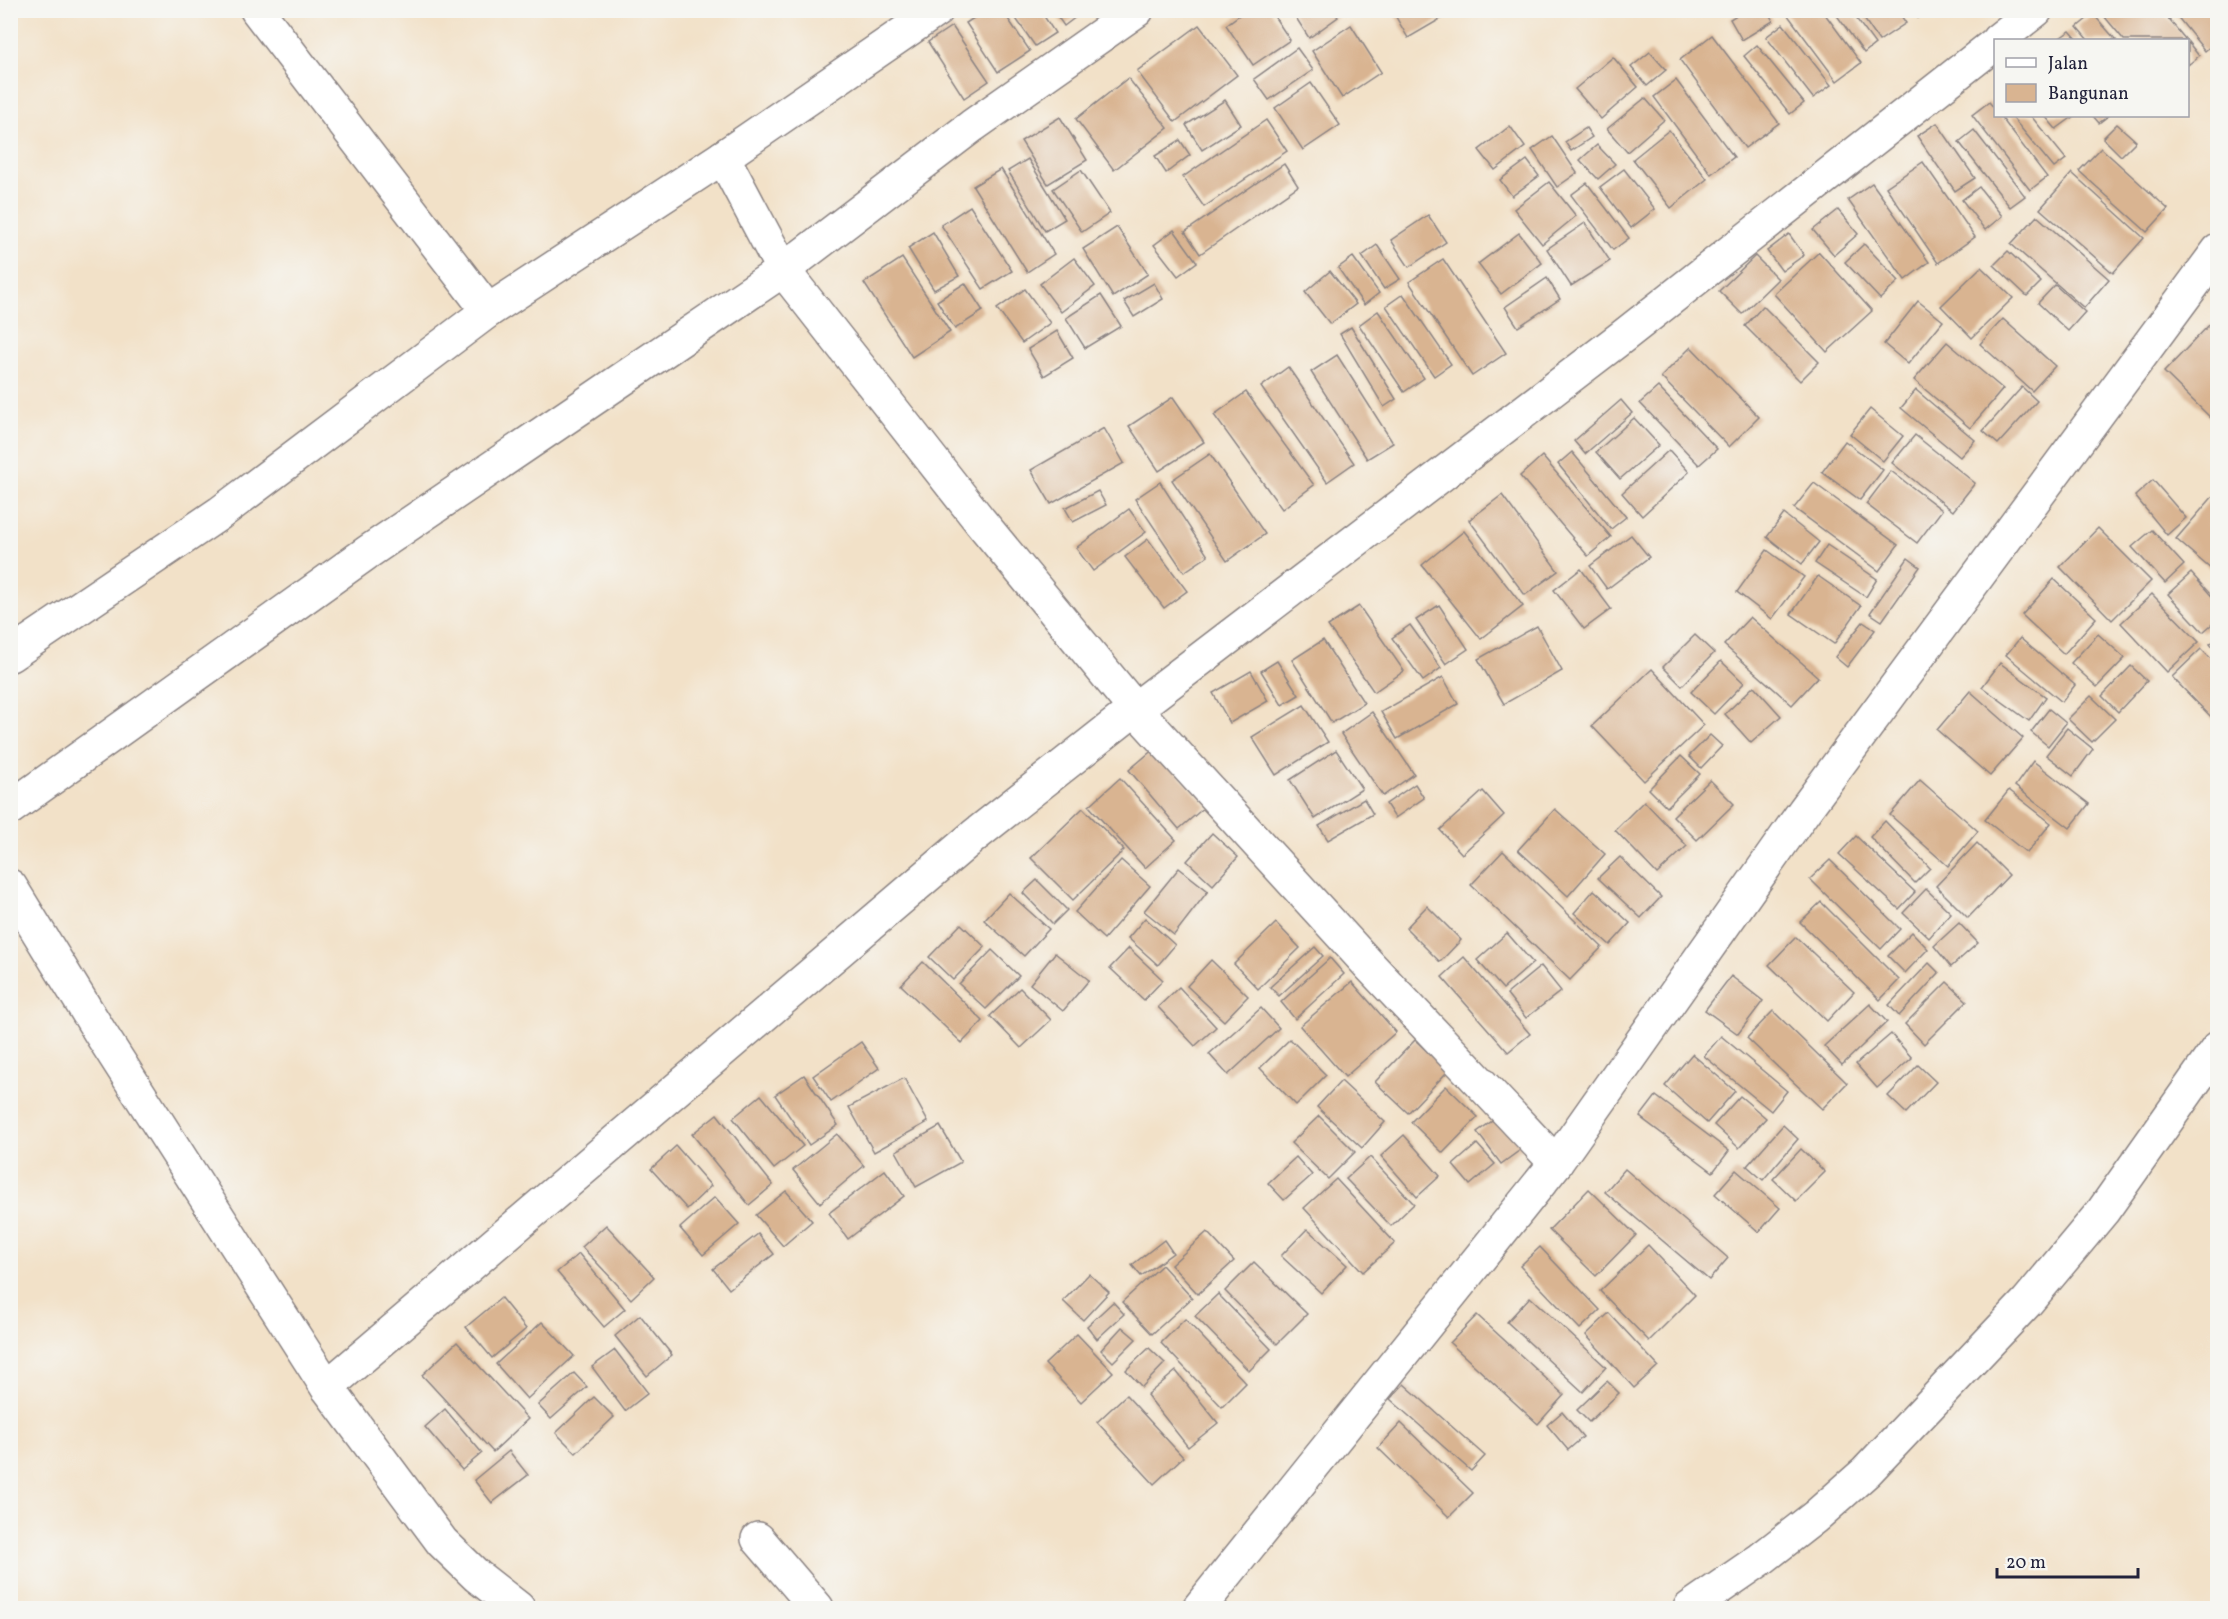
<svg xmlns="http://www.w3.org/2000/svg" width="2228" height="1619" viewBox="0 0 2228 1619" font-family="Vollkorn,serif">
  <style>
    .building { fill: #d9b491 }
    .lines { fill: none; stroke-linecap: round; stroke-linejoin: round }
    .street-casing { stroke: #8a8282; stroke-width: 36 }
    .street { stroke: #fff; stroke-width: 33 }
  </style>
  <rect width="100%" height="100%" fill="#f6f6f2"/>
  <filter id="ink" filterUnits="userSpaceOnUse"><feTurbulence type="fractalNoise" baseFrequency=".0167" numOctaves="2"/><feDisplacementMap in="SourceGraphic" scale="12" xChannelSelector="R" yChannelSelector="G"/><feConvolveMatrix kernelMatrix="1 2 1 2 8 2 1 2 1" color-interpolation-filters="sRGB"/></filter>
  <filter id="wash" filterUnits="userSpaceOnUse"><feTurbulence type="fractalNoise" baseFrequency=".008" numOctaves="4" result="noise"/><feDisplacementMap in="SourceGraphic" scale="24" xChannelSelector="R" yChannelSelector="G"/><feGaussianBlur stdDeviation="1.35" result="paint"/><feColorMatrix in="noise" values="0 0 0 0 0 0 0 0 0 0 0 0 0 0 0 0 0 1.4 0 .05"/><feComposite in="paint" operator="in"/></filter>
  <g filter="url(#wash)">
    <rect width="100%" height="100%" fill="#f2e1c8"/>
    <g id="blocks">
      <g class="building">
        <path d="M986,10H1002L1030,51L998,72L966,23Z"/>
        <path d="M1010,10H1040L1055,33L1035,46Z"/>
        <path d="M1053,10H1085L1064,26Z"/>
        <path d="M1246,10H1270L1290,40L1253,65L1226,25Z"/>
        <path d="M1291,10H1333L1338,17L1309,38Z"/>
        <path d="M1392,10H1456L1408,38Z"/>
        <path d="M1745,10H1767L1773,21L1742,40L1730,19Z"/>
        <path d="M1784,10H1822L1861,63L1837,81Z"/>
        <path d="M1833,10H1850L1875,44L1864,53Z"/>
        <path d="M1858,10H1897L1906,23L1879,41Z"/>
        <path d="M1914,10H1929L1918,18Z"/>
        <path d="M2099,10H2161L2186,40H2124Z"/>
        <path d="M2172,10H2218V40L2205,51Z"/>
        <path d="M2093,14L2116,40H2088L2077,27Z"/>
        <path d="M1783,24L1831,85L1813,98L1766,37Z"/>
        <path d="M1199,25L1237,75L1175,122L1137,71Z"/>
        <path d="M1351,25L1381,72L1342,98L1312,51Z"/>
        <path d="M952,26L989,81L964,98L928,42Z"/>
        <path d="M2070,31L2078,40H2057Z"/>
        <path d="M1712,35L1779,123L1745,148L1680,60Z"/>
        <path d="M2188,42L2199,56L2188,65Z"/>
        <path d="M1757,45L1804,103L1790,114L1744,56Z"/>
        <path d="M1297,48L1313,70L1269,100L1254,79Z"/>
        <path d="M1650,52L1666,70L1647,86L1631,67Z"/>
        <path d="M1613,57L1638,87L1601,119L1575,89Z"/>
        <path d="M1128,78L1168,128L1114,170L1076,119Z"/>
        <path d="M1676,80L1734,157L1711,174L1654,97Z"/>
        <path d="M1311,83L1340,125L1303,150L1275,108Z"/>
        <path d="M1645,98L1664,120L1627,152L1607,129Z"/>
        <path d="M1225,100L1241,125L1202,150L1186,125Z"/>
        <path d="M1989,102L1996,110V116H2000L2047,177L2030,190L1972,115Z"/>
        <path d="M2011,116H2031L2066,159L2054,168Z"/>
        <path d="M2045,116H2074L2056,129Z"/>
        <path d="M2093,116H2108L2099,123Z"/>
        <path d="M1060,117L1087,160L1048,184L1021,141Z"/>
        <path d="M1266,120L1287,151L1204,207L1183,177Z"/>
        <path d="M1937,123L1975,178L1955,191L1917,136Z"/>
        <path d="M2117,124L2136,141L2121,156L2103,138Z"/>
        <path d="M1510,126L1525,147L1495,170L1479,150Z"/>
        <path d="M1586,128L1592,137L1571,151L1565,142Z"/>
        <path d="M1669,130L1707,179L1671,208L1633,159Z"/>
        <path d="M1974,130L2025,196L2010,207L1959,142Z"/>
        <path d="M1552,136L1577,173L1557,187L1532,150Z"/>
        <path d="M1180,140L1190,155L1166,173L1155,156Z"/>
        <path d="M1597,145L1615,164L1598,179L1580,160Z"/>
        <path d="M2101,148L2168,209L2147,232L2079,171Z"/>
        <path d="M1028,159L1065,219L1045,231L1008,171Z"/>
        <path d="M1527,160L1539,176L1512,196L1500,180Z"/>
        <path d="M1923,162L1975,237L1938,263L1886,187Z"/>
        <path d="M1284,164L1298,186L1200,254L1185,232Z"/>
        <path d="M1001,169L1054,254L1027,272L973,186Z"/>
        <path d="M1624,169L1655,209L1631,228L1600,187Z"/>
        <path d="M1081,170L1110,213L1082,232L1053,189Z"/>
        <path d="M2072,173L2144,238L2113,273L2040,209Z"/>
        <path d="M1549,182L1576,216L1542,244L1514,209Z"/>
        <path d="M1587,183L1629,238L1613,250L1571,195Z"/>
        <path d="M1872,183L1929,262L1905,280L1848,200Z"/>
        <path d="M1979,187L2002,216L1985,230L1962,200Z"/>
        <path d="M970,206L1012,271L983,289L941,225Z"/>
        <path d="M1838,210L1858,234L1834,255L1813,230Z"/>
        <path d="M1428,215L1446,242L1409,267L1391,240Z"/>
        <path d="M2037,216L2109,279L2084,308L2011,244Z"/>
        <path d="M1585,223L1610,261L1571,286L1547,249Z"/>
        <path d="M1117,227L1148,274L1113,297L1083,249Z"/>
        <path d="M1174,230L1197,262L1178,276L1154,245Z"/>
        <path d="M933,232L959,276L934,290L908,248Z"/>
        <path d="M1519,233L1542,263L1501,294L1478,264Z"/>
        <path d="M1789,234L1804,255L1782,271L1767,251Z"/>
        <path d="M1864,244L1899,281L1880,299L1845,262Z"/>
        <path d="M1377,245L1400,279L1384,289L1362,256Z"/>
        <path d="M2008,251L2041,282L2027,296L1994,265Z"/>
        <path d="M1819,252L1872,311L1827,352L1774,294Z"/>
        <path d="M1755,256L1778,279L1742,314L1719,291Z"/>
        <path d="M1353,257L1379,293L1364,305L1338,268Z"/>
        <path d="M902,258L950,332L912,357L864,283Z"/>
        <path d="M1074,258L1095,286L1061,312L1040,284Z"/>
        <path d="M1443,259L1506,353L1472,376L1409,282Z"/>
        <path d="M1981,267L2013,298L1972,338L1941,306Z"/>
        <path d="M1330,271L1356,304L1330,324L1305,292Z"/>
        <path d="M1547,278L1560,299L1518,327L1505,307Z"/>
        <path d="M965,283L983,311L955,329L937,301Z"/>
        <path d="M1154,283L1163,299L1134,317L1124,301Z"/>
        <path d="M2055,285L2085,312L2068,331L2038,303Z"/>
        <path d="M1025,289L1050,323L1022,343L997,309Z"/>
        <path d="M1403,294L1451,364L1434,376L1386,306Z"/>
        <path d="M1101,295L1121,326L1085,348L1066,318Z"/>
        <path d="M1918,301L1943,321L1908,364L1884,344Z"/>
        <path d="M1763,306L1819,362L1800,381L1745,326Z"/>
        <path d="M1378,311L1424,378L1404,392L1359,325Z"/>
        <path d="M2003,319L2055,366L2032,391L1980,344Z"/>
        <path d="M2210,324L2218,332V425L2164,372Z"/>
        <path d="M1351,327L1396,399L1384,407L1340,334Z"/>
        <path d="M1057,331L1073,358L1044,376L1028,349Z"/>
        <path d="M1947,342L2003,389L1970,428L1914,380Z"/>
        <path d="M1691,347L1759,417L1729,447L1661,377Z"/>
        <path d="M1337,355L1393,443L1367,459L1311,372Z"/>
        <path d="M1288,367L1354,463L1327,482L1261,387Z"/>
        <path d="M1658,387L1717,449L1699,465L1640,403Z"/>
        <path d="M2022,387L2037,401L1998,444L1983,431Z"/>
        <path d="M1916,390L1975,440L1960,457L1901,408Z"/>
        <path d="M1246,392L1314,485L1282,509L1214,415Z"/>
        <path d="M1173,397L1204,442L1159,471L1129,426Z"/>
        <path d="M1621,400L1632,413L1585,454L1574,441Z"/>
        <path d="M1870,409L1903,436L1883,461L1850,434Z"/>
        <path d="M1634,418L1659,445L1620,479L1596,452Z"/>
        <path d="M1104,428L1124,463L1051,504L1031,470Z"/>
        <path d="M1915,435L1975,483L1953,511L1892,463Z"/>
        <path d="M1845,441L1883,470L1860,500L1822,472Z"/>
        <path d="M1669,450L1689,472L1642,516L1622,493Z"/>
        <path d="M1572,452L1626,517L1611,529L1558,464Z"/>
        <path d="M1210,454L1265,534L1227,561L1172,480Z"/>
        <path d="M1542,456L1611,537L1588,556L1520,476Z"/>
        <path d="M1891,471L1942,510L1917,543L1866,504Z"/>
        <path d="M2153,480L2186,518L2167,535L2135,496Z"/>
        <path d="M1160,482L1208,556L1184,572L1135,499Z"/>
        <path d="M1814,483L1898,545L1879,571L1794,508Z"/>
        <path d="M1098,491L1106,505L1073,522L1065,508Z"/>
        <path d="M2215,494L2218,496V564L2212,570L2176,539Z"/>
        <path d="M1502,495L1558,571L1525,595L1469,520Z"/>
        <path d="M1129,509L1146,532L1093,571L1076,548Z"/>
        <path d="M1784,514L1819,542L1802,564L1767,537Z"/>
        <path d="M2098,528L2151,581L2112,620L2060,567Z"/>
        <path d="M2152,530L2184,565L2165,583L2132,547Z"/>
        <path d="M1464,531L1523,606L1481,639L1422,565Z"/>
        <path d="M1631,535L1649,557L1607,589L1590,566Z"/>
        <path d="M1148,539L1187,591L1164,608L1125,557Z"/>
        <path d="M1827,545L1877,579L1866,597L1815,563Z"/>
        <path d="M1767,550L1804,577L1772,619L1737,592Z"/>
        <path d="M1908,558L1920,567L1882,621L1870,613Z"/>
        <path d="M1581,569L1611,609L1584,629L1554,590Z"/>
        <path d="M2191,573L2218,603V619L2203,632L2168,594Z"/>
        <path d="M1818,576L1861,606L1834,644L1791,614Z"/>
        <path d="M2054,579L2096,618L2064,654L2022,615Z"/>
        <path d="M2152,594L2199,642L2167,672L2121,623Z"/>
        <path d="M1439,605L1468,649L1446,664L1416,620Z"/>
        <path d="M1359,606L1404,671L1374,692L1328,626Z"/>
        <path d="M1750,617L1818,677L1792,705L1724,645Z"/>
        <path d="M1863,622L1875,630L1847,667L1835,657Z"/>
        <path d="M1410,625L1441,668L1423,681L1392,638Z"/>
        <path d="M1537,626L1562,671L1504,704L1478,659Z"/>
        <path d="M2098,634L2125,658L2097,687L2071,663Z"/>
        <path d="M1695,635L1714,653L1682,686L1663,667Z"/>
        <path d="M2020,638L2075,685L2062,702L2006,655Z"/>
        <path d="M2218,638V654L2210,644Z"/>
        <path d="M1323,640L1364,703L1332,723L1292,660Z"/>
        <path d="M2201,649L2218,666V724L2172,677Z"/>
        <path d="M1277,661L1299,695L1282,705L1261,671Z"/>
        <path d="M1721,661L1744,683L1714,714L1691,692Z"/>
        <path d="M2000,663L2046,697L2029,721L1982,687Z"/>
        <path d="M2131,666L2147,681L2118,712L2102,696Z"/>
        <path d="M1652,669L1704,725L1644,781L1592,726Z"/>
        <path d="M1251,671L1268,701L1230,723L1213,693Z"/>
        <path d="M1443,677L1458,704L1397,739L1381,712Z"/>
        <path d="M1754,686L1781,716L1751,743L1725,714Z"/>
        <path d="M1970,691L2023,738L1990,776L1937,730Z"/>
        <path d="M2091,696L2115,719L2092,742L2068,719Z"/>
        <path d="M1304,705L1328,742L1276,775L1252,737Z"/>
        <path d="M2049,709L2066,723L2048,746L2031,732Z"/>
        <path d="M1372,712L1414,774L1383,796L1341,734Z"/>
        <path d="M2067,728L2093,749L2073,776L2046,755Z"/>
        <path d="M1710,735L1722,746L1701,768L1689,756Z"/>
        <path d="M1155,748L1206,806L1179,829L1129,770Z"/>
        <path d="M1336,750L1362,789L1315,819L1290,780Z"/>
        <path d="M1681,756L1700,774L1667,807L1649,789Z"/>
        <path d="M2033,761L2089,804L2070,828L2015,786Z"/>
        <path d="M1120,778L1176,840L1145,868L1089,806Z"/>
        <path d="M1710,780L1734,804L1697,840L1673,816Z"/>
        <path d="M1920,780L1978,831L1948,866L1890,815Z"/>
        <path d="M1415,784L1424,798L1395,818L1386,804Z"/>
        <path d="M2009,790L2051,823L2027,853L1985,820Z"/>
        <path d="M1483,791L1504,815L1462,854L1440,830Z"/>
        <path d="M1364,799L1373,814L1328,840L1319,826Z"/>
        <path d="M1644,801L1687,846L1657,874L1615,830Z"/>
        <path d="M1083,808L1124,850L1073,900L1031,858Z"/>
        <path d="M1555,809L1605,854L1568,896L1518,850Z"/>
        <path d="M1885,821L1930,868L1915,883L1870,837Z"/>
        <path d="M1212,833L1238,857L1213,885L1187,861Z"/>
        <path d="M1856,836L1915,892L1899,909L1839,854Z"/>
        <path d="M1977,843L2009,875L1968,918L1936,886Z"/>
        <path d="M1503,851L1602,947L1570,980L1471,885Z"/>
        <path d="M1620,857L1661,897L1641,918L1598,878Z"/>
        <path d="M1121,860L1150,886L1104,939L1075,912Z"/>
        <path d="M1830,860L1900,929L1881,949L1810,879Z"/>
        <path d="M1179,868L1208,891L1174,935L1144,911Z"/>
        <path d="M1037,880L1067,910L1053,924L1023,893Z"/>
        <path d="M1926,889L1951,913L1929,938L1903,913Z"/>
        <path d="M1594,890L1630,923L1610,945L1574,913Z"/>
        <path d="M1009,893L1049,929L1024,956L984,920Z"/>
        <path d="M1821,902L1899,980L1880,1000L1800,922Z"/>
        <path d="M1427,906L1461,940L1440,962L1406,928Z"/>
        <path d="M1145,918L1175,945L1158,965L1128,938Z"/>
        <path d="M1276,923L1300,948L1258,989L1234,964Z"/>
        <path d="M1959,923L1978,943L1951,967L1934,946Z"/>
        <path d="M961,924L985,947L953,980L929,957Z"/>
        <path d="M1912,932L1928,949L1905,973L1888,956Z"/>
        <path d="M1507,933L1533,963L1503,989L1477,960Z"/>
        <path d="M1796,937L1854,992L1827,1021L1769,965Z"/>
        <path d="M1315,947L1323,956L1279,996L1270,987Z"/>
        <path d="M1129,948L1163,980L1144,1000L1110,968Z"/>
        <path d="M992,950L1019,976L986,1009L959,984Z"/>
        <path d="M1055,953L1089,980L1063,1011L1030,984Z"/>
        <path d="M1464,957L1530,1034L1508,1052L1442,977Z"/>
        <path d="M1330,958L1344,974L1295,1019L1281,1002Z"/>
        <path d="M1211,960L1248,996L1224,1021L1187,986Z"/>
        <path d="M923,962L983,1021L962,1043L901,985Z"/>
        <path d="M1929,963L1939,973L1899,1016L1889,1005Z"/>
        <path d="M1541,966L1561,991L1526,1018L1507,994Z"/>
        <path d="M1731,976L1763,1001L1738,1034L1705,1010Z"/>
        <path d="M1352,982L1396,1032L1345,1077L1300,1026Z"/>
        <path d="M1947,982L1967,1001L1924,1044L1905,1024Z"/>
        <path d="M1179,987L1216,1027L1195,1046L1158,1007Z"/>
        <path d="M1020,988L1051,1020L1021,1048L990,1016Z"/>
        <path d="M1870,1004L1887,1022L1842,1065L1824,1046Z"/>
        <path d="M1261,1008L1279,1028L1228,1075L1209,1054Z"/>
        <path d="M1773,1011L1847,1083L1822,1109L1747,1038Z"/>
        <path d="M1891,1034L1912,1058L1877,1088L1856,1064Z"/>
        <path d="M1721,1036L1787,1091L1771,1111L1704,1056Z"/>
        <path d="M1290,1039L1326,1075L1296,1105L1260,1068Z"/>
        <path d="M1415,1040L1448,1071L1408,1113L1375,1082Z"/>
        <path d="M861,1042L879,1068L831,1102L813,1076Z"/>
        <path d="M1692,1054L1735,1091L1707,1123L1665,1086Z"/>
        <path d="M1918,1065L1936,1082L1906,1113L1888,1096Z"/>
        <path d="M804,1075L838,1125L809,1145L775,1095Z"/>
        <path d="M904,1078L928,1122L874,1152L849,1107Z"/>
        <path d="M1341,1081L1385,1122L1362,1148L1317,1107Z"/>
        <path d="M1446,1086L1478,1117L1443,1153L1411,1122Z"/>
        <path d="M761,1095L803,1146L774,1169L733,1118Z"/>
        <path d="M1656,1096L1729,1151L1713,1172L1640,1117Z"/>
        <path d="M1740,1096L1766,1118L1739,1148L1714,1125Z"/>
        <path d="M717,1114L773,1185L749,1205L692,1134Z"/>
        <path d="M1502,1114L1527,1145L1501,1164L1477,1132Z"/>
        <path d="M1319,1116L1355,1152L1328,1179L1291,1143Z"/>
        <path d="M1783,1125L1798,1139L1763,1180L1747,1166Z"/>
        <path d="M940,1126L961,1162L916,1187L896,1151Z"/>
        <path d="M837,1134L864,1166L820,1203L793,1170Z"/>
        <path d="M1404,1135L1440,1176L1417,1197L1381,1156Z"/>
        <path d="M1477,1144L1495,1164L1470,1185L1453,1165Z"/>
        <path d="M676,1146L711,1186L687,1209L651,1169Z"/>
        <path d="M1801,1149L1825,1172L1796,1201L1773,1179Z"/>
        <path d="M1296,1157L1312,1175L1284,1200L1268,1183Z"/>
        <path d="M1370,1157L1414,1204L1391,1226L1346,1179Z"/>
        <path d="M1625,1169L1728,1258L1709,1280L1605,1192Z"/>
        <path d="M885,1170L904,1196L848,1239L829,1213Z"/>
        <path d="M1736,1170L1780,1208L1759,1232L1715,1194Z"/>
        <path d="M1336,1179L1395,1243L1363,1272L1304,1208Z"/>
        <path d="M1589,1189L1636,1235L1596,1276L1549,1230Z"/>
        <path d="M786,1191L812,1221L783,1246L756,1215Z"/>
        <path d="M715,1197L739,1224L703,1255L680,1228Z"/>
        <path d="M606,1225L654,1277L631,1299L582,1247Z"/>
        <path d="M1307,1229L1347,1265L1321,1293L1281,1256Z"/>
        <path d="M1207,1232L1234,1261L1198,1294L1171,1265Z"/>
        <path d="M758,1234L774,1254L729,1289L713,1269Z"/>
        <path d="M1164,1240L1173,1253L1141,1276L1132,1265Z"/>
        <path d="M1648,1245L1695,1295L1649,1341L1600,1291Z"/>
        <path d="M1540,1247L1600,1310L1580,1329L1520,1266Z"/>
        <path d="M579,1254L625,1309L604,1327L557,1272Z"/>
        <path d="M1254,1262L1307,1314L1277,1344L1225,1291Z"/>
        <path d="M1162,1265L1192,1298L1152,1334L1122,1302Z"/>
        <path d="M1089,1274L1109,1292L1083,1320L1063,1301Z"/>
        <path d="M1218,1294L1271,1349L1249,1371L1195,1316Z"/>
        <path d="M1530,1297L1606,1367L1583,1392L1507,1322Z"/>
        <path d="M501,1298L526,1329L492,1358L466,1327Z"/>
        <path d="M1113,1302L1124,1314L1097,1339L1087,1326Z"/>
        <path d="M1609,1313L1658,1366L1634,1388L1586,1335Z"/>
        <path d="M640,1315L672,1355L647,1376L615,1336Z"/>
        <path d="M1477,1315L1564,1395L1538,1424L1450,1343Z"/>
        <path d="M1185,1319L1246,1383L1222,1407L1161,1343Z"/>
        <path d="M542,1322L574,1356L527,1399L496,1364Z"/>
        <path d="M1122,1327L1136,1339L1113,1362L1101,1350Z"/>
        <path d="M1077,1334L1113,1372L1081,1402L1045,1364Z"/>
        <path d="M457,1342L528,1419L493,1452L422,1375Z"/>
        <path d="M1149,1348L1165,1363L1142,1387L1126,1370Z"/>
        <path d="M615,1350L648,1393L625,1411L592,1367Z"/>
        <path d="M1176,1371L1218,1423L1188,1447L1147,1395Z"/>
        <path d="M574,1373L587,1387L551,1419L538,1405Z"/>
        <path d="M1607,1381L1619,1393L1589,1422L1577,1410Z"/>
        <path d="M1404,1384L1485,1456L1471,1471L1390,1399Z"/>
        <path d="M1126,1395L1183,1457L1154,1484L1097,1422Z"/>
        <path d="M594,1397L614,1417L576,1453L556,1433Z"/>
        <path d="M445,1409L482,1453L462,1470L425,1427Z"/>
        <path d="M1562,1412L1583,1437L1568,1450L1547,1425Z"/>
        <path d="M1401,1423L1473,1493L1449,1517L1378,1448Z"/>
        <path d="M509,1451L528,1475L492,1503L474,1480Z"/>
      </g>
    </g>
  </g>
  <g filter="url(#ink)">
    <use href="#blocks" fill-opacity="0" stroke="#8a8282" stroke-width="1.5"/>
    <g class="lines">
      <defs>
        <g id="street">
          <path d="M257,10L488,311"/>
          <path d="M1998,40L2036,10"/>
          <path d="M723,157L783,270L980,521L1135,709L1370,966L1556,1163L1804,811L2218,251"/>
          <path d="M10,655L220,513L488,311L723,157L937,10"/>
          <path d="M10,808L368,552L783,270L972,126L1137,10"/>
          <path d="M10,886L101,1034L327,1387L442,1542L477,1576L518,1608"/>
          <path d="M327,1387L974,836L1135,709L1622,337L1996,43"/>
          <path d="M758,1539L817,1608"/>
          <path d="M1199,1608L1556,1163"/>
          <path d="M1690,1608L1761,1559L1815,1517L1866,1472L2027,1302L2103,1211L2218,1048"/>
        </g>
      </defs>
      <use href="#street" class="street-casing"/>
      <use href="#street" class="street"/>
    </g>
  </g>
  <rect width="2228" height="1619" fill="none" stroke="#f6f6f2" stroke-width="36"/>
  <rect x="1994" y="39" width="195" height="78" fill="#f6f6f2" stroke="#a1a1a9" stroke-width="1.5"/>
  <rect x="2006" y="58" width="30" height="9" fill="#ffffff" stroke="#a1a1a9" stroke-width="1.5"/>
  <text x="2048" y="69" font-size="18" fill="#22223b">Jalan</text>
  <rect x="2006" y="84" width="30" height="18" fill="#d9b491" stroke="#a1a1a9" stroke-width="1.5"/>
  <text x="2048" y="99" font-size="18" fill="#22223b">Bangunan</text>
  <path d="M1997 1568v9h141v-9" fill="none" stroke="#22223b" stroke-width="3"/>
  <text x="2006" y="1568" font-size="18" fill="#22223b" stroke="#f6f6f2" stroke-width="4.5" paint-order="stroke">20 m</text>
</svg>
